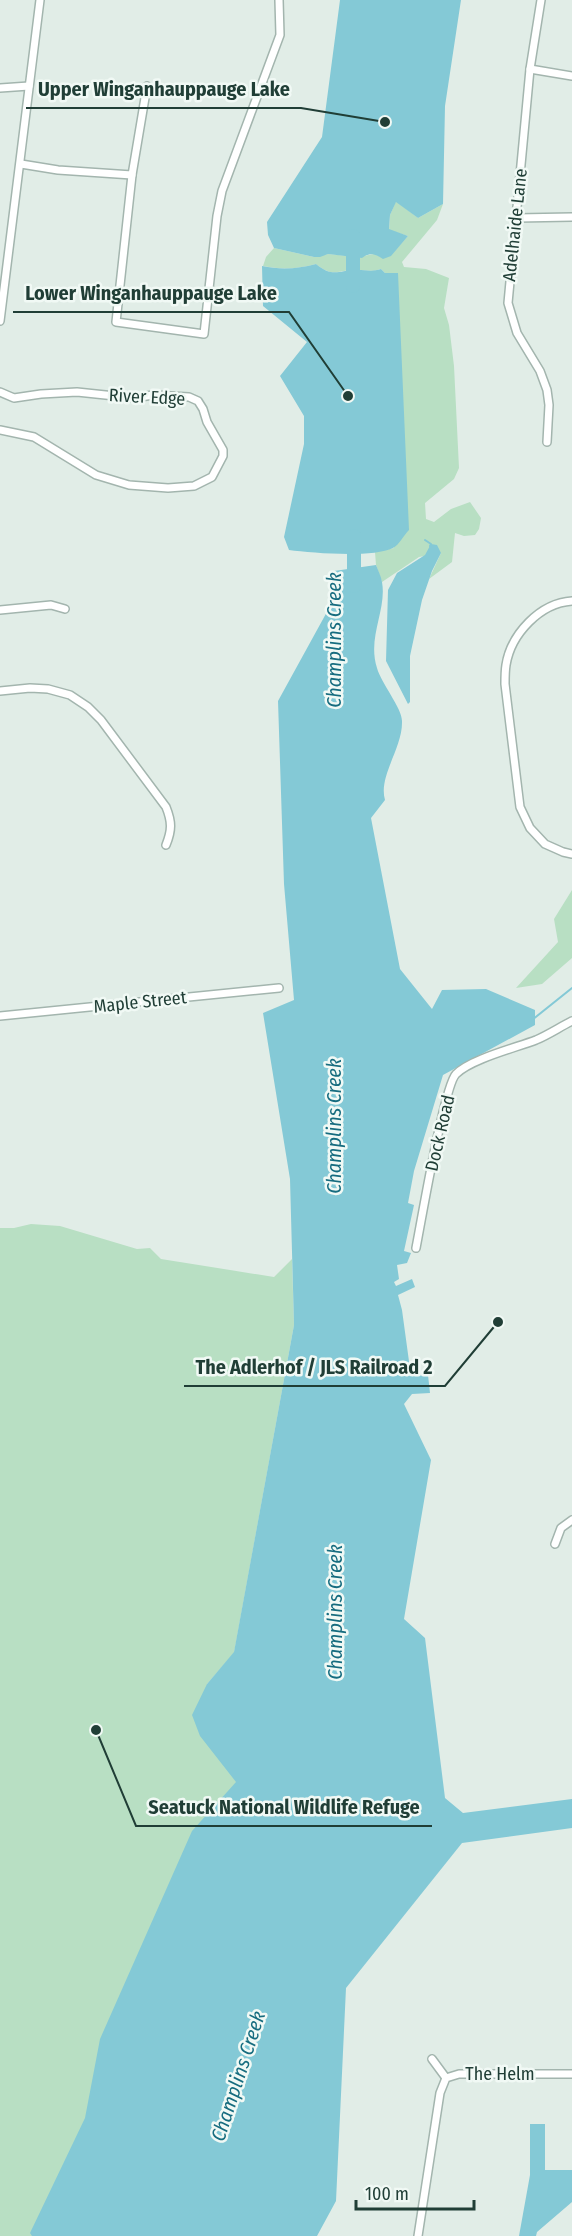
<svg xmlns="http://www.w3.org/2000/svg" width="572" height="2236" viewBox="0 0 572 2236" font-family="'Fira Sans Condensed',sans-serif">
  <style>
    .green { fill: #b8dfc3 }
    .water { fill: #84c9d6 }
    .lines { fill: none; stroke-linecap: round; stroke-linejoin: round }
    .stream { stroke: #84c9d6; stroke-width: 2 }
    .river { stroke: #84c9d6; stroke-width: 14 }
    .minor-casing { stroke: #a3b5ae; stroke-width: 10 }
    .minor { stroke: #fff; stroke-width: 7 }
    .labels { text-anchor: middle; dominant-baseline: central; stroke-width: 5; stroke-linejoin: round; paint-order: stroke }
    .street-label { font-size: 18px; fill: #203e36; stroke: #f1f9f5 }
    .water-label { font-size: 20px; font-style: italic; fill: #166c7f; stroke: #f1f9f5 }
    .leader { fill: none; stroke: #203e36; stroke-width: 2 }
    .callout-dot { fill: #203e36; stroke: #f1f9f5; stroke-width: 2 }
    .callout-label { font-size: 20px; text-anchor: middle; font-weight: bold; fill: #203e36; stroke: #f1f9f5; stroke-width: 5; stroke-linejoin: round; paint-order: stroke }
  </style>
  <rect width="100%" height="100%" fill="#e1ede7"/>
  <g class="green">
    <path d="M396,201L418,218L443,204L437,220L402,262L404,267L426,269L449,278L444,308L449,325L454,366L459,468L454,479L425,503L426,519L434,522L451,509L470,502L481,518L479,529L475,535L464,536L455,533L452,562L429,579L441,553L419,557L382,582L376,565L375,552L394,548L385,273L381,269C369,273 364,269 352,270C336,271 332,277 316,264C297,269 282,270 263,266L266,257L274,248L314,257L328,254L358,257L374,254L383,258L391,255L408,236L389,230L390,215Z"/>
    <path d="M572,890V958L542,984L516,988L558,942L554,919Z"/>
    <path d="M31,1224L60,1226L137,1249L150,1248L161,1259L274,1277L292,1259L294,1325L234,1653L207,1684L232,1776L237,1782L227,1793L90,2106L46,2236H0V1228H14Z"/>
  </g>
  <g class="water">
    <path d="M340,0H461L445,106L443,204L418,218L396,202L390,215L389,229L408,236L391,256L383,259C375,254 370,252 362,258L328,254L320,257H314L274,248L268,235L267,222L322,137Z"/>
    <path d="M316,264C334,279 340,269 357,270C367,270 372,272 381,269L385,273H398L409,530C404,535 399,545 393,548C373,558 312,553 289,550L284,537L304,444V416L280,376L307,342L263,306L262,266C281,270 297,269 316,264Z"/>
    <path d="M431,544L437,545L441,553L432,571L422,600L410,656V702L408,704L386,661L388,590L397,573L425,555Z"/>
    <path d="M376,565C378,570 381,576 382,582C387,610 367,637 377,668C381,683 402,708 402,721C403,748 378,776 385,800L371,818L400,969L432,1009L442,990L486,989L535,1010V1025L443,1075L414,1171L408,1203L414,1205L404,1251L411,1253L407,1263L397,1265L399,1279L394,1282L396,1286L412,1279L415,1287L398,1295L402,1310L411,1376L428,1375L430,1393L412,1394L404,1404L431,1460L404,1619L425,1638L445,1798L463,1813L572,1799V1828L462,1843L346,1988L336,2201L317,2236H32L30,2233L85,2118L100,2039L192,1831L236,1782L200,1736L192,1715L207,1684L234,1652L294,1325L290,1179L263,1013L294,1000L284,884L278,701L328,610L334,571Z"/>
    <path d="M530,2124H545V2170H572V2202L537,2232L536,2236H519L530,2175Z"/>
  </g>
  <g class="lines">
    <g class="stream">
      <path d="M425,540L431,544L430,546"/>
      <path d="M532,1020L572,988"/>
    </g>
    <g class="river">
      <path d="M353,236V286"/>
      <path d="M354,536V586"/>
    </g>
    <defs>
      <g id="minor">
        <path d="M541,0L530,69L508,303L517,333L540,371L547,390L549,405L547,442"/>
        <path d="M530,69L572,76"/>
        <path d="M147,86L132,175L116,322L204,334L217,216L222,191L280,35L279,0"/>
        <path d="M0,88L29,86"/>
        <path d="M21,164L58,170L132,175"/>
        <path d="M517,218L572,217"/>
        <path d="M0,321L40,0"/>
        <path d="M0,392L14,398L41,394L77,392L134,398L153,395L189,397L198,401L203,409L207,422L223,450V456L212,477L194,486L168,488L129,485L96,475L34,437L0,430"/>
        <path d="M572,601C540,603 511,634 506,665C505,671 505,678 505,684L520,807L530,828L545,844L563,852L572,854"/>
        <path d="M0,610L51,605L65,609"/>
        <path d="M0,691L30,688L48,689L70,695L88,707L101,720L166,807C172,822 172,830 166,845"/>
        <path d="M0,1016L279,988"/>
        <path d="M416,1248C421,1223 444,1086 456,1074C471,1059 515,1048 536,1040C548,1035 560,1027 572,1021"/>
        <path d="M555,1544L561,1528L572,1520"/>
        <path d="M432,2059L446,2078"/>
        <path d="M418,2236L440,2093L446,2078L459,2074H572"/>
      </g>
    </defs>
    <use href="#minor" class="minor-casing"/>
    <use href="#minor" class="minor"/>
  </g>
  <g class="labels">
    <g class="street-label">
      <text transform="translate(515 225) rotate(-84)">Adelhaide Lane</text>
      <text transform="translate(147 397) rotate(3)">River Edge</text>
      <text transform="translate(140 1002) rotate(-6)">Maple Street</text>
      <text transform="translate(440 1133) rotate(-77)">Dock Road</text>
      <text x="500" y="2074">The Helm</text>
    </g>
    <g class="water-label">
      <text transform="translate(334 640) rotate(-90)">Champlins Creek</text>
      <text transform="translate(334 1126) rotate(-90)">Champlins Creek</text>
      <text transform="translate(335 1612) rotate(-90)">Champlins Creek</text>
      <text transform="translate(238 2076) rotate(-72)">Champlins Creek</text>
    </g>
  </g>
  <path class="leader" d="M385 122L301 108H26M348 396L289 312H13M498 1322L445 1386H184M96 1730L136 1826H432"/>
  <g class="callout-dot">
    <circle cx="385" cy="122" r="6"/>
    <circle cx="348" cy="396" r="6"/>
    <circle cx="498" cy="1322" r="6"/>
    <circle cx="96" cy="1730" r="6"/>
  </g>
  <g class="callout-label">
    <text x="164" y="96">Upper Winganhauppauge Lake</text>
    <text x="151" y="300">Lower Winganhauppauge Lake</text>
    <text x="314" y="1374">The Adlerhof / JLS Railroad 2</text>
    <text x="284" y="1814">Seatuck National Wildlife Refuge</text>
  </g>
  <path d="M356 2200v9h118v-9" fill="none" stroke="#203e36" stroke-width="3"/>
  <text x="365" y="2200" font-size="18" fill="#203e36" stroke="#f1f9f5" stroke-width="4.5" paint-order="stroke">100 m</text>
</svg>
